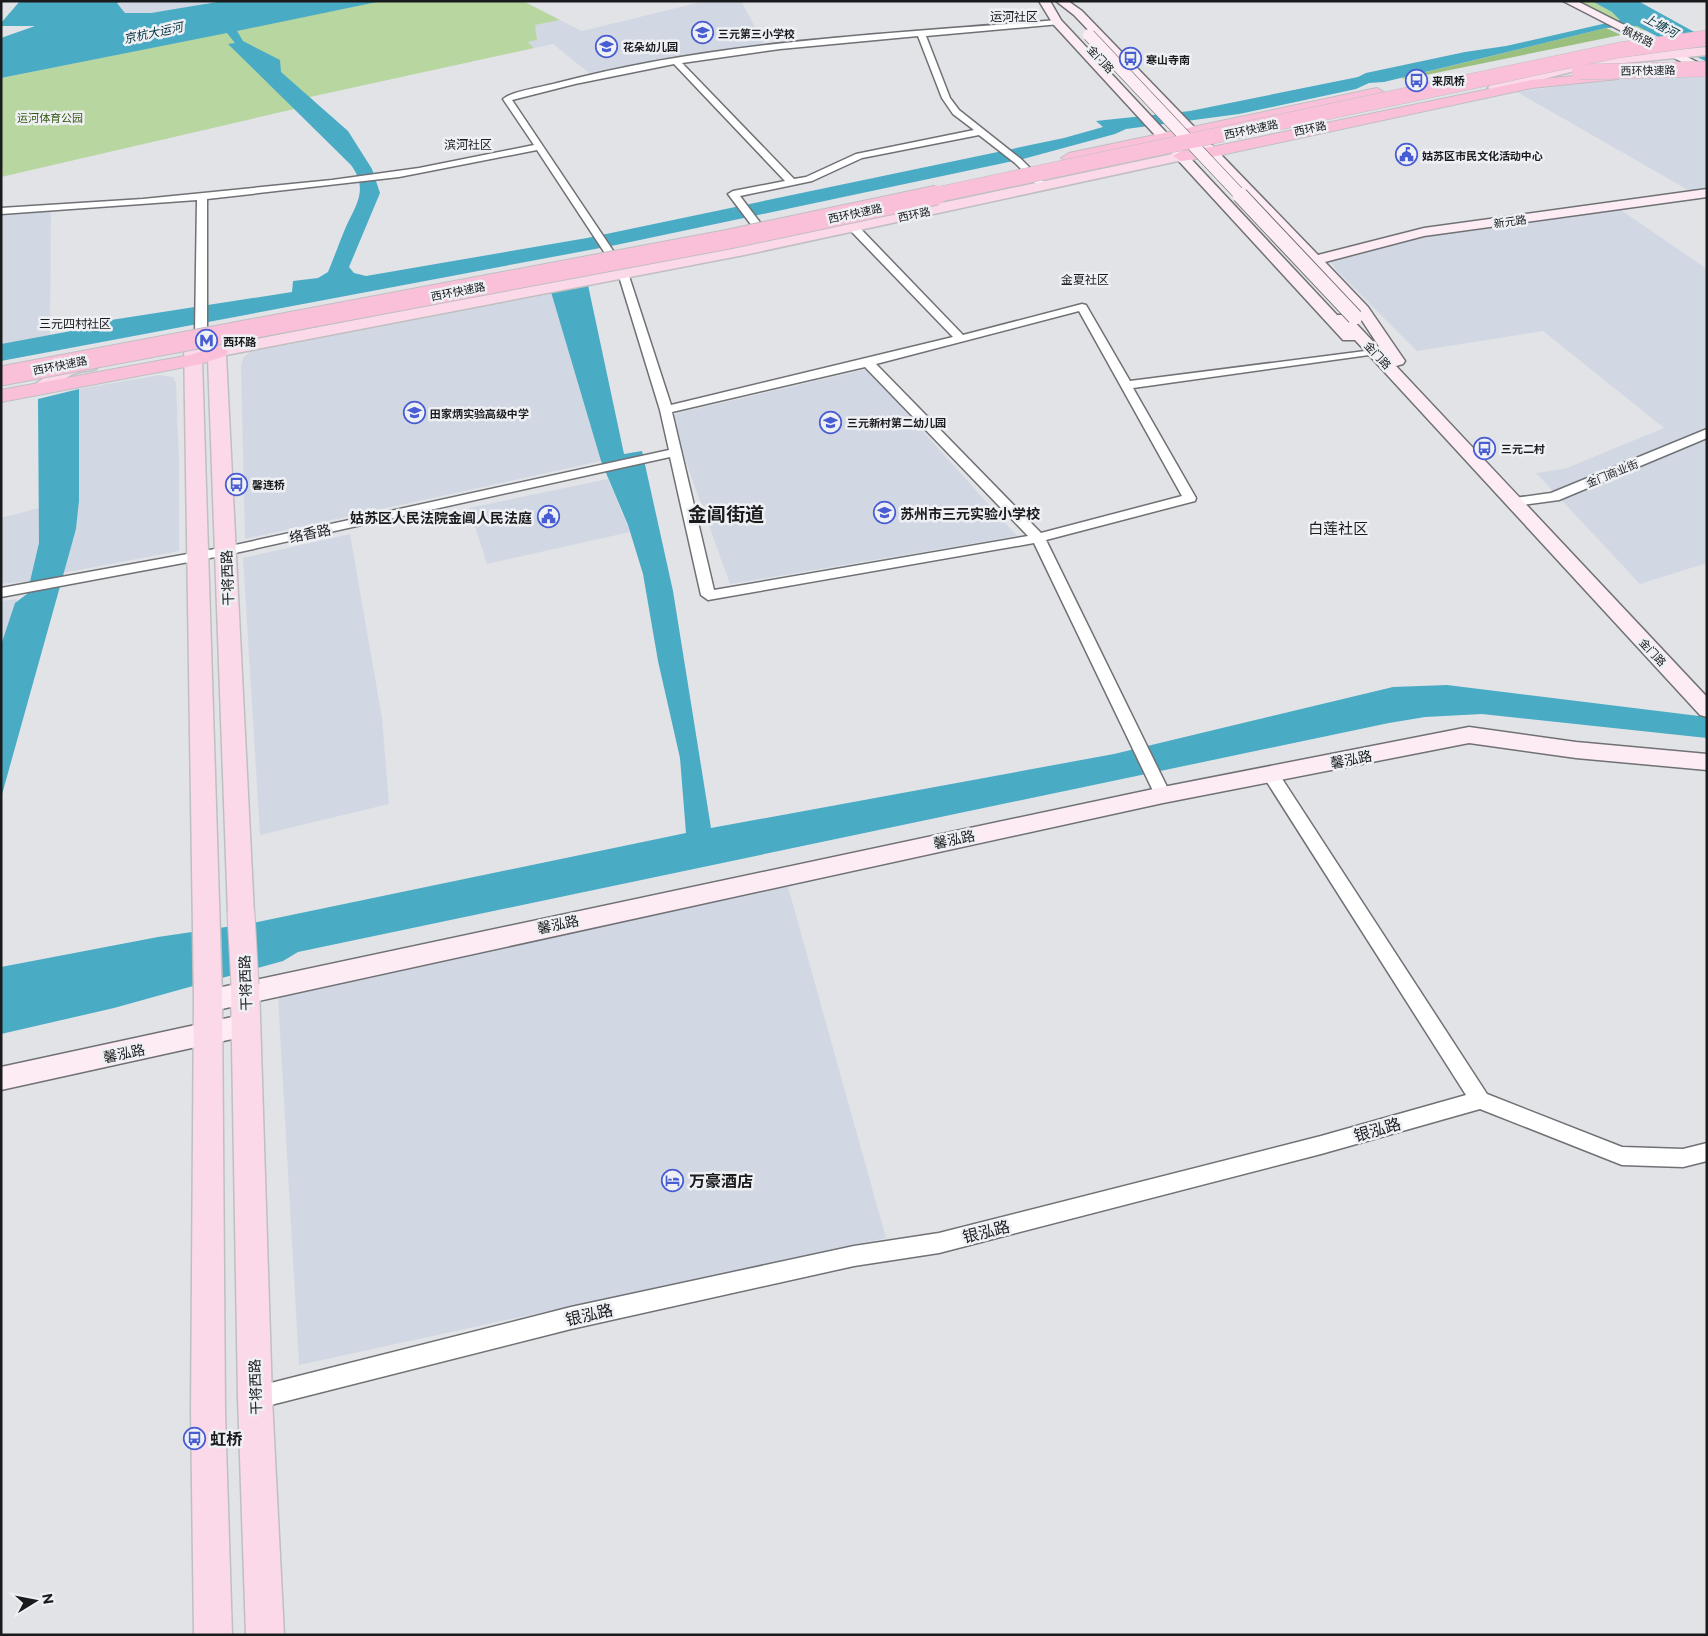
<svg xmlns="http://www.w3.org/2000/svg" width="1708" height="1636" viewBox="0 0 1708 1636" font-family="Commissioner,'Noto Sans SC',sans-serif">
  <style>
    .built { fill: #d2d8e3 }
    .green { fill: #b8d6a0 }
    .forest { fill: #9bbf7e }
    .water { fill: #4aabc5 }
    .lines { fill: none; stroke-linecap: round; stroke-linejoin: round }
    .street-casing { stroke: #6f7175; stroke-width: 3 }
    .secondary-casing { stroke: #6f7175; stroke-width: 3 }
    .primary-casing { stroke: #bfbfc0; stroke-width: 3 }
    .highway-casing { stroke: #bfbfc0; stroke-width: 2 }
    .street { fill: #fff; fill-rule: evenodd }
    .secondary { fill: #feecf4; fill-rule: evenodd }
    .primary { fill: #fcd9e9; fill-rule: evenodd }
    .highway { fill: #fac0da; fill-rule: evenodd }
    .secondary-bridge-far1-casing { stroke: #6f7175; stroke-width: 13; stroke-linecap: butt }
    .secondary-bridge-casing { stroke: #6f7175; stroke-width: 17; stroke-linecap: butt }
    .primary-bridge-casing { stroke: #bfbfc0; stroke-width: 29; stroke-linecap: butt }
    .highway-bridge-far1-casing { stroke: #bfbfc0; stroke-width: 16; stroke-linecap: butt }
    .highway-bridge-casing { stroke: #bfbfc0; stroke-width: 21; stroke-linecap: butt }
    .secondary-bridge-far1 { stroke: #feecf4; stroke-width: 12 }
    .secondary-bridge { stroke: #feecf4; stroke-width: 15 }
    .primary-bridge { stroke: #fcd9e9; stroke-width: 27 }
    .highway-bridge-far1 { stroke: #fac0da; stroke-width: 15 }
    .highway-bridge { stroke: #fac0da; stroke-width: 19 }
    .labels { text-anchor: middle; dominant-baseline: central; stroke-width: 5; stroke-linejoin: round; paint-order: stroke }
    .far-poi-label { font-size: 11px; font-weight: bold; fill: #1a1b1d; stroke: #eef0f4; text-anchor: start }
    .far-street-label { font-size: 11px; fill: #1a1b1d; stroke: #eef0f4 }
    .far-park-label { font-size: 11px; fill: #365713; stroke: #eef0f4 }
    .far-neighbourhood-label { font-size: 12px; fill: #1a1b1d; stroke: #eef0f4 }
    .far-water-label { font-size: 12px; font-style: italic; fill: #05343f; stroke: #eef0f4 }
    .poi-label { font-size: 14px; font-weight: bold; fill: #1a1b1d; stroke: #eef0f4; text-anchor: start }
    .street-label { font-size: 14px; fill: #1a1b1d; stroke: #eef0f4 }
    .neighbourhood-label { font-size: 15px; fill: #1a1b1d; stroke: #eef0f4 }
    .near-street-label { font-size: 16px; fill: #1a1b1d; stroke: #eef0f4 }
    .near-poi-label { font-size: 16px; font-weight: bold; fill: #1a1b1d; stroke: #eef0f4; text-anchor: start }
    .district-label { font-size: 19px; font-weight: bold; fill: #1a1b1d; stroke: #eef0f4 }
  </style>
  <rect width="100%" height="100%" fill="#e1e3e7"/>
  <g class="built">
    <path d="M123,1H208L204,5L144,14L125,13L117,3Z"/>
    <path d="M705,1H741L766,47L688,56L590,74L553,44L534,48L528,42L537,39L534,25L560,20L582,31Z"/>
    <path d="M1703,77L1707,79V191L1695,194L1517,92L1612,79Z"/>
    <path d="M1618,208L1707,269V563L1640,584L1536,473L1564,469L1664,428L1543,331L1417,351L1336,270L1329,258L1380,243Z"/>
    <path d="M51,210L50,335L1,344V214Z"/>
    <path d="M551,292L601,461L245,539L241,365L244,357L253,349Z"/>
    <path d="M867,369L1017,536L730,584L670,418L678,413Z"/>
    <path d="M159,375L173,377L176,383L179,461V551L63,573L76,529L79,501V389Z"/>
    <path d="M608,479L630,532L487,564L469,508Z"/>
    <path d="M39,508V543L30,581L1,584V518Z"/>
    <path d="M350,534L382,718L389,804L260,835L243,558Z"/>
    <path d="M18,599L14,606L1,645V601Z"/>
    <path d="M787,883L886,1238L299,1365L278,997Z"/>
  </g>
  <g class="green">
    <path d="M382,1H523L560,20L535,25L537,40L528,42L534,48L310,97L316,104L1,177V78Z"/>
    <path d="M1580,1H1592L1649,31L1631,29Z"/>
  </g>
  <path class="forest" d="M1606,28L1621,35L1406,79L1401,78Z"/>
  <g class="water">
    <path d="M20,1H123L117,3L125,13H151L223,1H382L237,31L243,41L280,60L281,72L348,131L372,169L380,193L349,267L354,273L366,276L587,238L1064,138L1103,127L1096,121L1190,111L1358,77L1366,73L1465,52L1506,46L1620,20L1612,12L1592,1H1638L1707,39V62L1637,26L1606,28L1384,82L1369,83L1356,89L1239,114L1126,129L1115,134L1023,159L616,245L1,361V344L82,329L111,320L292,292L293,281L318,278L328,272C334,258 339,243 345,229C356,204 369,190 351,165L228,44L235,43L227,33L1,78V38L35,26H1V23Z"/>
    <path d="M588,285L624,454L642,451L673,591L711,828L1114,754L1393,687L1447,685L1707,717V738L1482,714L1425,717L1389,723L298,952L283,961L114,1008L1,1034V967L158,937L253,923L686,833L680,758L658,661L643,574L628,525L601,461L551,292Z"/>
    <path d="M79,389V501L76,529L1,798V645L15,603L27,594L39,543L38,399Z"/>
  </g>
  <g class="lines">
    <defs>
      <g id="street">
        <path d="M1057,20L1061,22L1060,24L926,36L950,98L959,110L1021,159L1046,184V188H1040L1015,163L979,135L862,158L812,181L740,196L774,241L769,244L765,243L728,194L733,191L785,181L674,64L575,84L512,100L628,273L671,405L953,337L849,229L848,227L853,224L857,225L963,335L1082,304L1086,305L1130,381L1373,350L1375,352L1369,355L1133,388L1196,498L1195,501L1046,540L1171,795L1169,799H1157L1155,795L1034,543L708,600L701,595L670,457L226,555L1,597V588L226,547L669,450L660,410L618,273L537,150L399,177L207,199V334L201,337L195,334L197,200L1,214V208L143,199L332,180L419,168L534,145L503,99C512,91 543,87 557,83C719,40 890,34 1057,20ZM918,36L942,98L953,114L974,130L856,154L806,177L794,179L682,63L780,49ZM1079,311L1182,496L1041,533L876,364ZM865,367L1028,536L714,590L672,412Z"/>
        <path d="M1707,429V438L1559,500L1514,506L1508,502L1514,498L1551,493Z"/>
        <path d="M1271,769L1277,771L1487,1094L1622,1147L1683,1149L1707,1143V1161L1683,1167L1622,1165L1480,1109L1321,1154L939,1253L854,1266L571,1329L255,1409L247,1406L244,1398L247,1390L255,1387L571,1307L854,1246L939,1233L1321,1136L1466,1095L1265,779L1263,775L1265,771Z"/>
      </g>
      <g id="secondary">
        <path d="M1039,1H1050L1061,20L1337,315H1348L1382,351L1357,313L1074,15L1056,1H1068L1082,11L1318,255L1424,228L1707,189V197L1424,236L1325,262L1368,307L1405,361L1403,364L1396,366L1707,697V717L1700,715L1355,340H1343L1053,24Z"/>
        <path d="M1563,1H1577L1707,67V75Z"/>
        <path d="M1469,727L1576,742L1707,754V770L1576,758L1469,743L1163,803L208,1012L199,1008L195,1001L199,994L208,990L1163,787Z"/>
        <path d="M246,1014L255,1017L259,1025L255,1033L246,1036L1,1090V1067Z"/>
      </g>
      <g id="primary">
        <path d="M1707,47V55L1593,66L1495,92L1488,88L1490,85L1592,58Z"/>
        <path d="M1210,146L1215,147L1217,150L1215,153L744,255L226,355L254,914L250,922L241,925L232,922L228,914L208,358L202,359L222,997L225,1412L232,1635H194L191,1412L194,997L184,340L187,336H199L202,349L208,348L207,335L210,331H222L225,345L744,245Z"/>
        <path d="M90,360L96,361L99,365L96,369C89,371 80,371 73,374C60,380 52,393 37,389L34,385L61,366Z"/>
        <path d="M245,973L255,977L259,985L272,1398L284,1635H246L238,1398L231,985L235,977Z"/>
      </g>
      <g id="highway">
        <path d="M1613,72L1620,76L1618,79L1532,88L1212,157L1181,161L1173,156L1181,151L1212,147L1532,80Z"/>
        <path d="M1377,88L1384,92L1382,95L1069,163L1061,158L1069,153Z"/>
        <path d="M218,346L225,348L228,352L225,356L201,364L1,402V390L190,355Z"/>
      </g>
    </defs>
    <use href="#street" class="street-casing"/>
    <use href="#secondary" class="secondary-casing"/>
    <use href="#primary" class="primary-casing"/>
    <use href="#highway" class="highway-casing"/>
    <use href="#street" class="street"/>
    <use href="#secondary" class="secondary"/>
    <use href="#primary" class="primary"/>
    <use href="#highway" class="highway"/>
    <defs>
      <path id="secondary-bridge-far1" d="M1089,35L1241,196"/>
      <path id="secondary-bridge" d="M1240,195L1355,317"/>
      <path id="primary-bridge" d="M241,914L245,985"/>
      <g id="highway-bridge-far1">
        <path d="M1579,72L1707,69"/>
        <path d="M931,196L1619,50L1707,38"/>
      </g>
      <path id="highway-bridge" d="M1,376L729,239L937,195"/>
    </defs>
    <use href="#secondary-bridge-far1" class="secondary-bridge-far1-casing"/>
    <use href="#secondary-bridge" class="secondary-bridge-casing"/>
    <use href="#primary-bridge" class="primary-bridge-casing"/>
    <use href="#highway-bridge-far1" class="highway-bridge-far1-casing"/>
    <use href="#highway-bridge" class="highway-bridge-casing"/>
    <use href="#secondary-bridge-far1" class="secondary-bridge-far1"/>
    <use href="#secondary-bridge" class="secondary-bridge"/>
    <use href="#primary-bridge" class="primary-bridge"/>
    <use href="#highway-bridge-far1" class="highway-bridge-far1"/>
    <use href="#highway-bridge" class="highway-bridge"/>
  </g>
  <defs>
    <symbol id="school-ring" viewBox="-11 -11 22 22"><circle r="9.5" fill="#eef0f4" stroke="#485dd1" stroke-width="1.5"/><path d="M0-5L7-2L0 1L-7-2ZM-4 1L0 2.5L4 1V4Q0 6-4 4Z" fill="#485dd1"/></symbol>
    <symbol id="bus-ring" viewBox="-11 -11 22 22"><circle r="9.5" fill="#eef0f4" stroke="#485dd1" stroke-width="1.5"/><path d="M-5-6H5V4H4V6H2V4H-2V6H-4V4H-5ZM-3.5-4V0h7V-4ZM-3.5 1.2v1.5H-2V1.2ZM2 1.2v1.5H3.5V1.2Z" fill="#485dd1"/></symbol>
    <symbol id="civic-ring" viewBox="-11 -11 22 22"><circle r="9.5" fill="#eef0f4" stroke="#485dd1" stroke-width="1.5"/><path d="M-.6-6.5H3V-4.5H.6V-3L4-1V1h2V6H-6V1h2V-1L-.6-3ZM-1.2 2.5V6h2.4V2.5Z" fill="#485dd1"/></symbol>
    <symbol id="metro-ring" viewBox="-11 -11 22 22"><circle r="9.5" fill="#eef0f4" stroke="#485dd1" stroke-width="1.5"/><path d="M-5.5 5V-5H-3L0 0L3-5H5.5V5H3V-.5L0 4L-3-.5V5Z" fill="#485dd1"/></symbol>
    <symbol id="hotel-ring" viewBox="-11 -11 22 22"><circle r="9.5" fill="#eef0f4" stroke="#485dd1" stroke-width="1.5"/><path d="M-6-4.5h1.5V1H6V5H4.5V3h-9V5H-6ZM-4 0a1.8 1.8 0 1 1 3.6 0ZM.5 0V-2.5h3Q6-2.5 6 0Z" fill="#485dd1"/></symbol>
  </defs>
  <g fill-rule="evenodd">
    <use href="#school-ring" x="690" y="20" width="25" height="25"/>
    <use href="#school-ring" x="594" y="34" width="25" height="25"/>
    <use href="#bus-ring" x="1118" y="46" width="25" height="25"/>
    <use href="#bus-ring" x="1404" y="68" width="25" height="25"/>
    <use href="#civic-ring" x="1394" y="142" width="25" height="25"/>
    <use href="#metro-ring" x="194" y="328" width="25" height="25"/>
    <use href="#school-ring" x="402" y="400" width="25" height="25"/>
    <use href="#school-ring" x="818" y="410" width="25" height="25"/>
    <use href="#bus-ring" x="1472" y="436" width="25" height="25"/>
    <use href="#bus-ring" x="224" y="472" width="25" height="25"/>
    <use href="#school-ring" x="872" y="500" width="25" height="25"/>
    <use href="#civic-ring" x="536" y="504" width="25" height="25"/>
    <use href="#hotel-ring" x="660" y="1168" width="25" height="25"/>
    <use href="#bus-ring" x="182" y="1426" width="25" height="25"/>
  </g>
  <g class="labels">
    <g class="far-poi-label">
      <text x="718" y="33">三元第三小学校</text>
      <text x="623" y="46">花朵幼儿园</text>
      <text x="1146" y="59">寒山寺南</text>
      <text x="1432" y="80">来凤桥</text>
      <text x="1422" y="155">姑苏区市民文化活动中心</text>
      <text x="223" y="341">西环路</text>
      <text x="430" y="413">田家炳实验高级中学</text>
      <text x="847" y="422">三元新村第二幼儿园</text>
      <text x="1501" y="448">三元二村</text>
      <text x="252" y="484">馨连桥</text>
    </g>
    <g class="far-street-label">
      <text transform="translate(1638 36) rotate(26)">枫桥路</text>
      <text transform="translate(1101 59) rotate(47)">金门路</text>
      <text transform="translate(1648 70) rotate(-1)">西环快速路</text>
      <text transform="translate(1310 128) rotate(-12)">西环路</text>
      <text transform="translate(1251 129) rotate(-12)">西环快速路</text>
      <text transform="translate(855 213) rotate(-12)">西环快速路</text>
      <text transform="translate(914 214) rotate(-12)">西环路</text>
      <text transform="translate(1510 221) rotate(-8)">新元路</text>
      <text transform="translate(458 291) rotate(-11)">西环快速路</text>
      <text transform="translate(1378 355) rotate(47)">金门路</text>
      <text transform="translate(60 365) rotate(-11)">西环快速路</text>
      <text transform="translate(1612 473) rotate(-22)">金门商业街</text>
      <text transform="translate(1653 652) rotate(47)">金门路</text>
    </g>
    <g class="far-park-label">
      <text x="50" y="117">运河体育公园</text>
    </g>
    <g class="far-neighbourhood-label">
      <text x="1014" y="16">运河社区</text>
      <text x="468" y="144">滨河社区</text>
      <text x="1085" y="279">金夏社区</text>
      <text x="75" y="323">三元四村社区</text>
    </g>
    <g class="far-water-label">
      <text transform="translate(1661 25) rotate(28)">上塘河</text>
      <text transform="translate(153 32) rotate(-12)">京杭大运河</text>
    </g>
    <g class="poi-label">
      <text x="900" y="513">苏州市三元实验小学校</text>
      <text x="532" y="517" text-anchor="end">姑苏区人民法院金阊人民法庭</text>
    </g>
    <g class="street-label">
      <text transform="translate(310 533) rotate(-12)">络香路</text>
      <text transform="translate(227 578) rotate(-92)">干将西路</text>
      <text transform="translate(1351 759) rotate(-11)">馨泓路</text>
      <text transform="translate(954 839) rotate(-12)">馨泓路</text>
      <text transform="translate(558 924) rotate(-12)">馨泓路</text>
      <text transform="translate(245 983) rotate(-92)">干将西路</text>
      <text transform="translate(124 1053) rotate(-12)">馨泓路</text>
      <text transform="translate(255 1387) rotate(-92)">干将西路</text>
    </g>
    <g class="neighbourhood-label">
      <text x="1338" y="528">白莲社区</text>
    </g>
    <g class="near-street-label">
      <text transform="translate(1377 1129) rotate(-16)">银泓路</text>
      <text transform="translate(986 1231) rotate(-14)">银泓路</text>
      <text transform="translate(589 1314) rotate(-13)">银泓路</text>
    </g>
    <g class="near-poi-label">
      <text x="689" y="1180">万豪酒店</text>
      <text x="210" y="1438">虹桥</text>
    </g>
    <g class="district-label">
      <text x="726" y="513">金阊街道</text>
    </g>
  </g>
  <rect width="1708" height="1636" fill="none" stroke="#1a1b1d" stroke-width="5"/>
  <g transform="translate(35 1601) rotate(80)" stroke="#eef0f4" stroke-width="4" paint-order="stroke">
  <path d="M0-4L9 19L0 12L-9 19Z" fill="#1a1b1d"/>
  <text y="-8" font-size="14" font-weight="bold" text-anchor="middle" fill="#1a1b1d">N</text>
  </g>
</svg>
